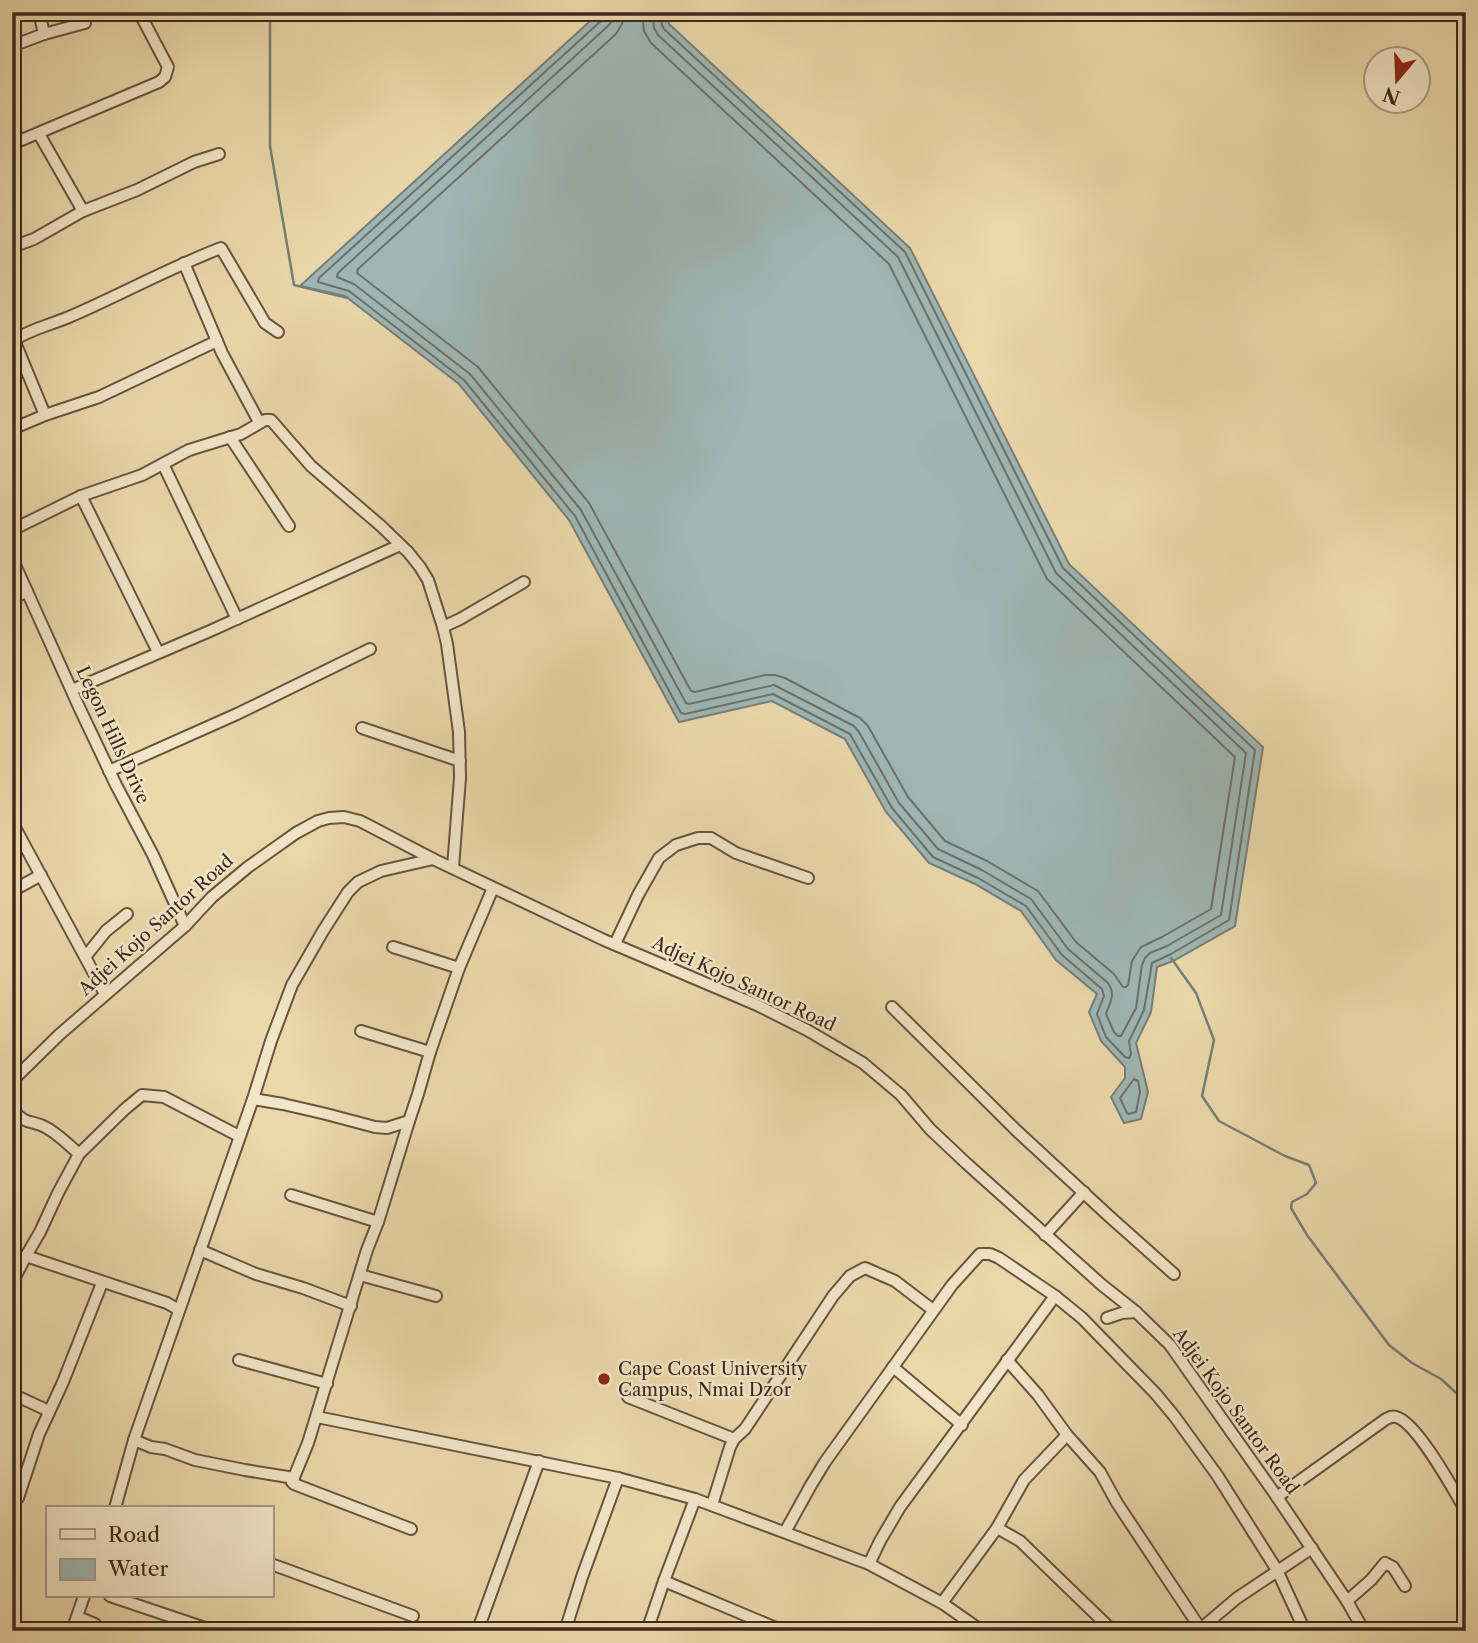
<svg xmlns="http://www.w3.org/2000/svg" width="1478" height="1643" viewBox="0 0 1478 1643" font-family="'Libre Caslon Text',serif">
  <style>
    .water { fill: #9eb7b5; stroke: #787e79; stroke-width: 2 }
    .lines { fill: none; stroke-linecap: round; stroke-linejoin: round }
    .shore { stroke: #6e706a; stroke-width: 2 }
    .stream { stroke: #787e79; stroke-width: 2.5 }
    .minor-casing { stroke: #695441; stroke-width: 14 }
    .minor { stroke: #f2e6c8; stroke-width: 10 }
    .poi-dot { fill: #8f2418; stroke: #f2e6c8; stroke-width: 2.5 }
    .labels { text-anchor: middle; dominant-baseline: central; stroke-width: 5; stroke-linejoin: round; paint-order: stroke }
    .street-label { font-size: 18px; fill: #3e281e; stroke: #f2e6c8 }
    .poi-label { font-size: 18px; fill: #3e281e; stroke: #f2e6c8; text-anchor: start }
  </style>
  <rect width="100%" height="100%" fill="#ebd9ab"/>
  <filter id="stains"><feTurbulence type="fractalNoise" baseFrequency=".00286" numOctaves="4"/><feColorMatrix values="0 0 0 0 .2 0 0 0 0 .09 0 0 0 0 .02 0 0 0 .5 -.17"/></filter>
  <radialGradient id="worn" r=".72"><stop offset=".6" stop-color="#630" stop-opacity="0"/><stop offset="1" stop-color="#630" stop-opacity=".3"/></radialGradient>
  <path class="water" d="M600,12H668L669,24L910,248L1069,564L1263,747L1235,926L1173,961L1157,967L1151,1012L1136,1043L1148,1092L1141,1119L1124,1123L1111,1097L1125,1078V1067L1101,1041L1089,1012L1097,994L1056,960L1021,911L975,884L929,863L886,812L845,739L772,701L679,722L569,520L459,384L345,296L300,286Z"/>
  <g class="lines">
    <g class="shore">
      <path d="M604,12L602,20L319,278L318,282L349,291L464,380L575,516L681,713L685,714L773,694L850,734L892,808L933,857L978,878L1026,906L1062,955L1102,989L1104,996L1097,1014L1106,1037L1125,1057L1129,1058L1131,1054L1129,1041L1144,1010L1152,963L1171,954L1229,920L1255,750L1063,568L905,252L664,29L662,25L661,12"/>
      <path d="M613,12L612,21L608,26L338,273L337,277L354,284L470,374L581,510L686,703L689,704L774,685L854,726L859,732L899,803L938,849L982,870L1031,899L1068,949L1108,983C1116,995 1110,1002 1106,1014L1114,1032L1118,1036H1121L1136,1008L1142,965L1145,958L1150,953L1167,946L1221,915L1246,753L1056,573L898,257L658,35L654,28L652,12"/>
      <path d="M624,12L622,24L616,34L358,269L357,273L478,367L589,503L691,691L695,692L765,675H775L785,678L860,718L868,726L908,797L945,841L987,861L1038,891L1076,942L1114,974L1123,987H1126L1128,985L1132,961L1141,947L1162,937L1211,909L1235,757L1047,579L889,264L651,43L644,31L642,12"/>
      <path d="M1134,1079L1138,1081L1140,1092L1136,1112L1129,1114L1127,1113L1120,1098Z"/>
    </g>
    <g class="stream">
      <path d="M265,12L270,17V146L294,285L348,298"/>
      <path d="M1171,958L1196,993L1214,1040L1202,1096L1219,1121L1285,1156L1309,1165L1316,1183L1307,1194L1292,1202L1291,1208L1307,1235L1389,1345L1412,1363L1441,1379L1466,1402"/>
    </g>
    <defs>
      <g id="minor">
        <path d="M39,12L44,34"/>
        <path d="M12,46L44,34L85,23"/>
        <path d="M39,134L83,211"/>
        <path d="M12,144L159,82L165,77L168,67L139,12"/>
        <path d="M12,247L34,239L83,211L137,190L194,162L219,154"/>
        <path d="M184,263L222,353L259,422"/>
        <path d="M45,415L14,340C31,329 50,325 69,317C120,295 169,268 221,248L265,323L278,332"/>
        <path d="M12,429L45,415L99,397L217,341"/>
        <path d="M230,437L289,526"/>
        <path d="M163,464L237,619"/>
        <path d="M81,496L158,652"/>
        <path d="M12,530L81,496L142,475L189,450L241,434L265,420H271L311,466L381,526L408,552L420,567L428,580L443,627L447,644L459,732L460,778L453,867"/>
        <path d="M12,558L79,707L116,785L153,855L185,926"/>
        <path d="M12,599L27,591"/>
        <path d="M443,627L460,619L524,582"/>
        <path d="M72,690L210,631L400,545"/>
        <path d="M362,728L460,761"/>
        <path d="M109,771L237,714L370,649"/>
        <path d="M12,822L105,994"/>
        <path d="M12,891L41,875"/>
        <path d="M615,944L638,895L659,858L676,845L698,838H711L736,853L808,878"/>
        <path d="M393,947L459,968"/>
        <path d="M86,956L106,931L127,914"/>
        <path d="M892,1007L1018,1132L1110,1217L1174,1274"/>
        <path d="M361,1031L430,1052"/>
        <path d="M12,1081L60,1034L185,926L212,897L248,867L296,833L318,821L329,818L344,817L360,821L433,859L604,940L757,1005L807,1030L863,1063L901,1095L930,1129L966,1163L1102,1285L1136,1312L1170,1345L1277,1497L1347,1601L1364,1631"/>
        <path d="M253,1099L283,1104L326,1114L375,1127L387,1128L409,1121"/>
        <path d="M12,1109C27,1127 32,1119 47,1128C59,1135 69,1145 79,1154L58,1193L40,1232L26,1256L12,1283"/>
        <path d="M79,1154L125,1109L142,1095L164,1097L239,1136"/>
        <path d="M291,1195L378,1222"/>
        <path d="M1045,1235L1084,1192"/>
        <path d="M200,1250L256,1274L303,1288L351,1306"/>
        <path d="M26,1256L167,1303L179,1310"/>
        <path d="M360,1275L436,1296"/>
        <path d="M1107,1318L1122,1313L1136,1312"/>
        <path d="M239,1360L327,1384"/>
        <path d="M1007,1360L1038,1395L1067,1435L1100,1472L1117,1503L1200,1628"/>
        <path d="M893,1367L962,1425"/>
        <path d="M12,1394L49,1411"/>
        <path d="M628,1397L734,1439"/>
        <path d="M317,1417L618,1478L695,1499L869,1564L942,1603L982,1631"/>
        <path d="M134,1440L151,1447L165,1449L195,1460L245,1470L294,1478"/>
        <path d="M12,1497L18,1498L39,1434L63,1382L102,1283"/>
        <path d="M1277,1497L1386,1419C1390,1417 1392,1416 1396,1417C1417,1422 1454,1491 1466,1511"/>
        <path d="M712,1505L730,1447L734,1439L745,1429L833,1296L850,1276L865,1268L895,1281L933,1310"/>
        <path d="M115,1508L134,1440L253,1099L271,1041L292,985L323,931L348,892L358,882L381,871L433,859"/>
        <path d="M997,1528L1020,1541L1113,1631"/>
        <path d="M411,1529L294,1484L292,1482L308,1443L367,1250L378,1222L409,1121L418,1094L430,1052L459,968L493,888"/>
        <path d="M785,1532L811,1485L825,1462L952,1285L980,1254H990L999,1258L1055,1296L1082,1318L1156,1394L1175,1417L1217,1475L1277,1570L1305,1631"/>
        <path d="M271,1564L413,1616"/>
        <path d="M869,1564L880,1541L900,1507L1055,1296"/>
        <path d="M664,1581L783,1631"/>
        <path d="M110,1596L214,1631"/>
        <path d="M1347,1601L1371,1580L1385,1563L1393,1567L1405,1586"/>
        <path d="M942,1603L997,1528L1024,1480L1067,1435"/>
        <path d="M78,1617L95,1624"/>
        <path d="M480,1624L539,1461"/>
        <path d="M72,1631L84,1596"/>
        <path d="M565,1631L582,1577L618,1478"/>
        <path d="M647,1631L664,1581L695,1499"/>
        <path d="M1198,1631L1237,1598L1312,1548"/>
      </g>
    </defs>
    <use href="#minor" class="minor-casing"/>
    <use href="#minor" class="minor"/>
  </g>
  <circle class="poi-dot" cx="604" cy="1379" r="7"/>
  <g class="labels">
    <g class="street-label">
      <text transform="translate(113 735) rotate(65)">Legon Hills Drive</text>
      <text transform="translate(156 925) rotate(-42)">Adjei Kojo Santor Road</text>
      <text transform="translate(744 984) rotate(25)">Adjei Kojo Santor Road</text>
      <text transform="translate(1236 1411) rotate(54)">Adjei Kojo Santor Road</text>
    </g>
    <g class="poi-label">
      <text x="618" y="1369">Cape Coast University<tspan x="618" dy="21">Campus, Nmai Dzor</tspan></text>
    </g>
  </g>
  <rect width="1478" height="1643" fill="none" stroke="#ebd9ab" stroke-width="42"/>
  <rect x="14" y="14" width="1450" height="1615" fill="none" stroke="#3e281e" stroke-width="3.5"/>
  <rect x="21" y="21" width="1436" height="1601" fill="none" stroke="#3e281e" stroke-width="2"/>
  <rect x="46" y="1506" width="228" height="91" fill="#f2e6c8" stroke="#aa9a84" stroke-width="2"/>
  <rect x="60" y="1529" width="35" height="10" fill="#f2e6c8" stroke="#aa9a84" stroke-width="2"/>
  <text x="108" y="1542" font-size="21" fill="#3e281e">Road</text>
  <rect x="60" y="1559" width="35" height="21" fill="#9eb7b5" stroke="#aa9a84" stroke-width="2"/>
  <text x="108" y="1576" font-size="21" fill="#3e281e">Water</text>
  <g transform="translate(1397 80) rotate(199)"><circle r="33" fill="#f2e6c8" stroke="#aa9a84" stroke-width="2"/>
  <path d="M0-5L12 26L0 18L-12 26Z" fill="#8f2418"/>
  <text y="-10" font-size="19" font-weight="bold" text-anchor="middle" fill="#3e281e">N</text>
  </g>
  <rect width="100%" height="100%" filter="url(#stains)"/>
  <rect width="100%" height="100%" fill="url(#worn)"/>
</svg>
